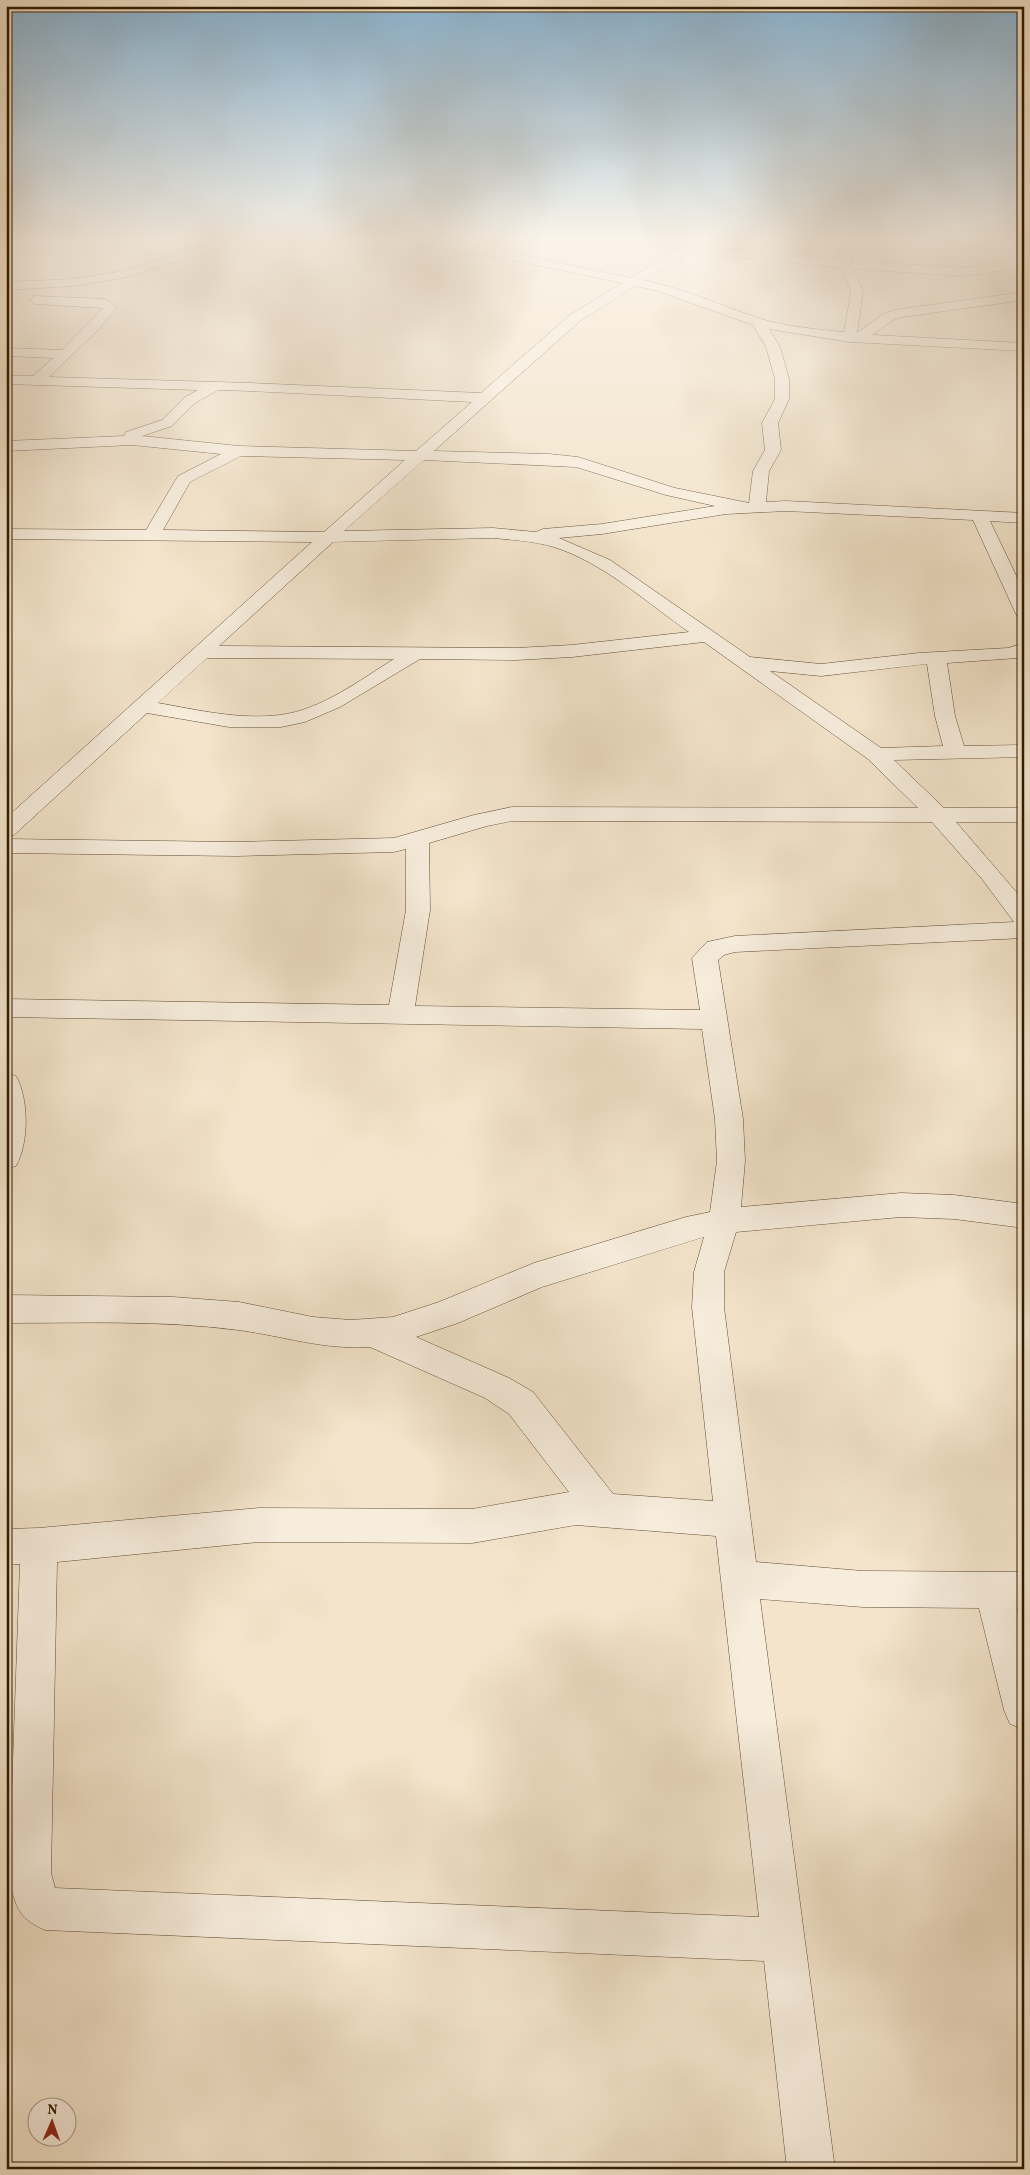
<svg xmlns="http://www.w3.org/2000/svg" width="1030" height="2175" viewBox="0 0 1030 2175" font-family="Vollkorn,serif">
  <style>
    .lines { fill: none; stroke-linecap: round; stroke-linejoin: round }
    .minor-casing { stroke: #614d33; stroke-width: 1 }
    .minor { fill: #f7eddd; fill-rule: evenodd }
  </style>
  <rect width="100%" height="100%" fill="#f3e4cb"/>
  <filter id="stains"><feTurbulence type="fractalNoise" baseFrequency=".004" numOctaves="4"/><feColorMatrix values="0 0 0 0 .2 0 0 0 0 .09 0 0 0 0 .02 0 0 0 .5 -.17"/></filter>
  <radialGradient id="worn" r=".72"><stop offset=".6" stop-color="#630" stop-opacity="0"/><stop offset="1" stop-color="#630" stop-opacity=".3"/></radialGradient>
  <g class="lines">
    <defs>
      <g id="minor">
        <path d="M221,241H244L123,278L73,286L6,290V282L73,279L123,271Z"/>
        <path d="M407,241H438L482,248L472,241H487L507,252L631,278L689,241H704L699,246L854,261L847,248L855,241L1024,242V250L863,247L859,249L866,262L966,268L1024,259V267L966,276L854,269L863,292L857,333L885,313L901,309L1024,292V300L902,317L895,319L872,335L1024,343V351L850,342L769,329L780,347L789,379V399L778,423L781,450L769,471L766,502L786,501L1024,513V523L990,521L1024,592V618L1017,616L1015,612L973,520L786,511L726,514L602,534L559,538L610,560L750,657L821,664L919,653L1008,648L1024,643V656L1017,658L947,663L955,716L964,746L1024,745V757L894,760L944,808H1024V822H956L1024,901V938L735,952L724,955L718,960L743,1119L745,1161L741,1207L901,1193L954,1195L1024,1204V1228L954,1219L901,1217L736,1232L724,1272V1307L756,1562L863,1571L1024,1572V1608H1017L1024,1635V1729L1010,1724L1004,1710L979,1608L863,1607L760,1599L835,2169H787L764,1961L45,1930C16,1918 14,1902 9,1873L20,1564L6,1565V1529L39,1528L259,1508L472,1509L569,1492L509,1414L485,1398L370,1347C323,1350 284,1336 238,1330C162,1320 83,1323 6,1323V1295L173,1297L239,1302L313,1317L351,1320L393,1317L439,1302L534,1263L686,1217L710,1212L717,1161L715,1119L702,1029L6,1017V999L389,1005L406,910V849L394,852L236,856L6,853V839L236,842L394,838L474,815L512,807L918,808L868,759L704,642L572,657L516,660L420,659L340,707L305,722L281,727H229L147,713L14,835L6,837V818L312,542L6,539V529L146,530L178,476L221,454L132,445L6,451V441L124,436L126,432L162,420L185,397L198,390L6,384V376H33L53,358L6,356V348L62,350L103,308L35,304L29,300L35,296L105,299L117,307L99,329L49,377L250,383L481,393L570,315L622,283L498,257L413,245ZM689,252L842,268L851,292L844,332C816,329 788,327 761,319C722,306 684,289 644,280ZM635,286L655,290L753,325L766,347L775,379V399L762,423L765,450L753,471L749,503L675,488L578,457L549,454L434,451L580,321ZM218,390L250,391L472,402L416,451L239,446L142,436L172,426L195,403ZM241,456L405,460L324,532L163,530L190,482ZM424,460L576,467L666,495L715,506L602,524L543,529L536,532L493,528L344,531ZM493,538C513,540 534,541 554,547C604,563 647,603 689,632L572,645L516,648L219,646L333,542ZM207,658L394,659C360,680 321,710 280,715C239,720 198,710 158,703ZM927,664L935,716L943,746L881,748L770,671L821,676ZM512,821L932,822L982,879L1014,922L735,936L707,942L692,958L700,1010L415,1006L430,910L429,843L487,826ZM704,1237L694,1272L692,1307L713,1501L613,1494L533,1392L509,1378L416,1337L458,1323L542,1287ZM576,1525L716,1536L759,1917L55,1888L51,1873L57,1562L259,1542L472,1543Z"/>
        <path d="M6,1073L16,1076C29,1099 29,1143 16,1166L6,1169Z"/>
      </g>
    </defs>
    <use href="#minor" class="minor-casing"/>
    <use href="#minor" class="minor"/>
  </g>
  <linearGradient id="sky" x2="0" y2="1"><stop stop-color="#8ab7d8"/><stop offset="0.44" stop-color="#faf3e8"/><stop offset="1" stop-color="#faf3e8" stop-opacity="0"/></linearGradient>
  <rect width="1030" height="546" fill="url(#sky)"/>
  <rect width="1030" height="2175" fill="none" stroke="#f3e4cb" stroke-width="25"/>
  <rect x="8" y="8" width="1015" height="2160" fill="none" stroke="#301b00" stroke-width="2.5"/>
  <rect x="12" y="12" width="1005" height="2150" fill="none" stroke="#301b00"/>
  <g transform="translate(52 2122) rotate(2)"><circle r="24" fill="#f7eddd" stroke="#a79985"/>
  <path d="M0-4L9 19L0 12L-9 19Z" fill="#8f2418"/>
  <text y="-8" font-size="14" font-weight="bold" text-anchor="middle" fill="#301b00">N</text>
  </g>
  <rect width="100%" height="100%" filter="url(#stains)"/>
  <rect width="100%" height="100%" fill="url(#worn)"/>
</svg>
